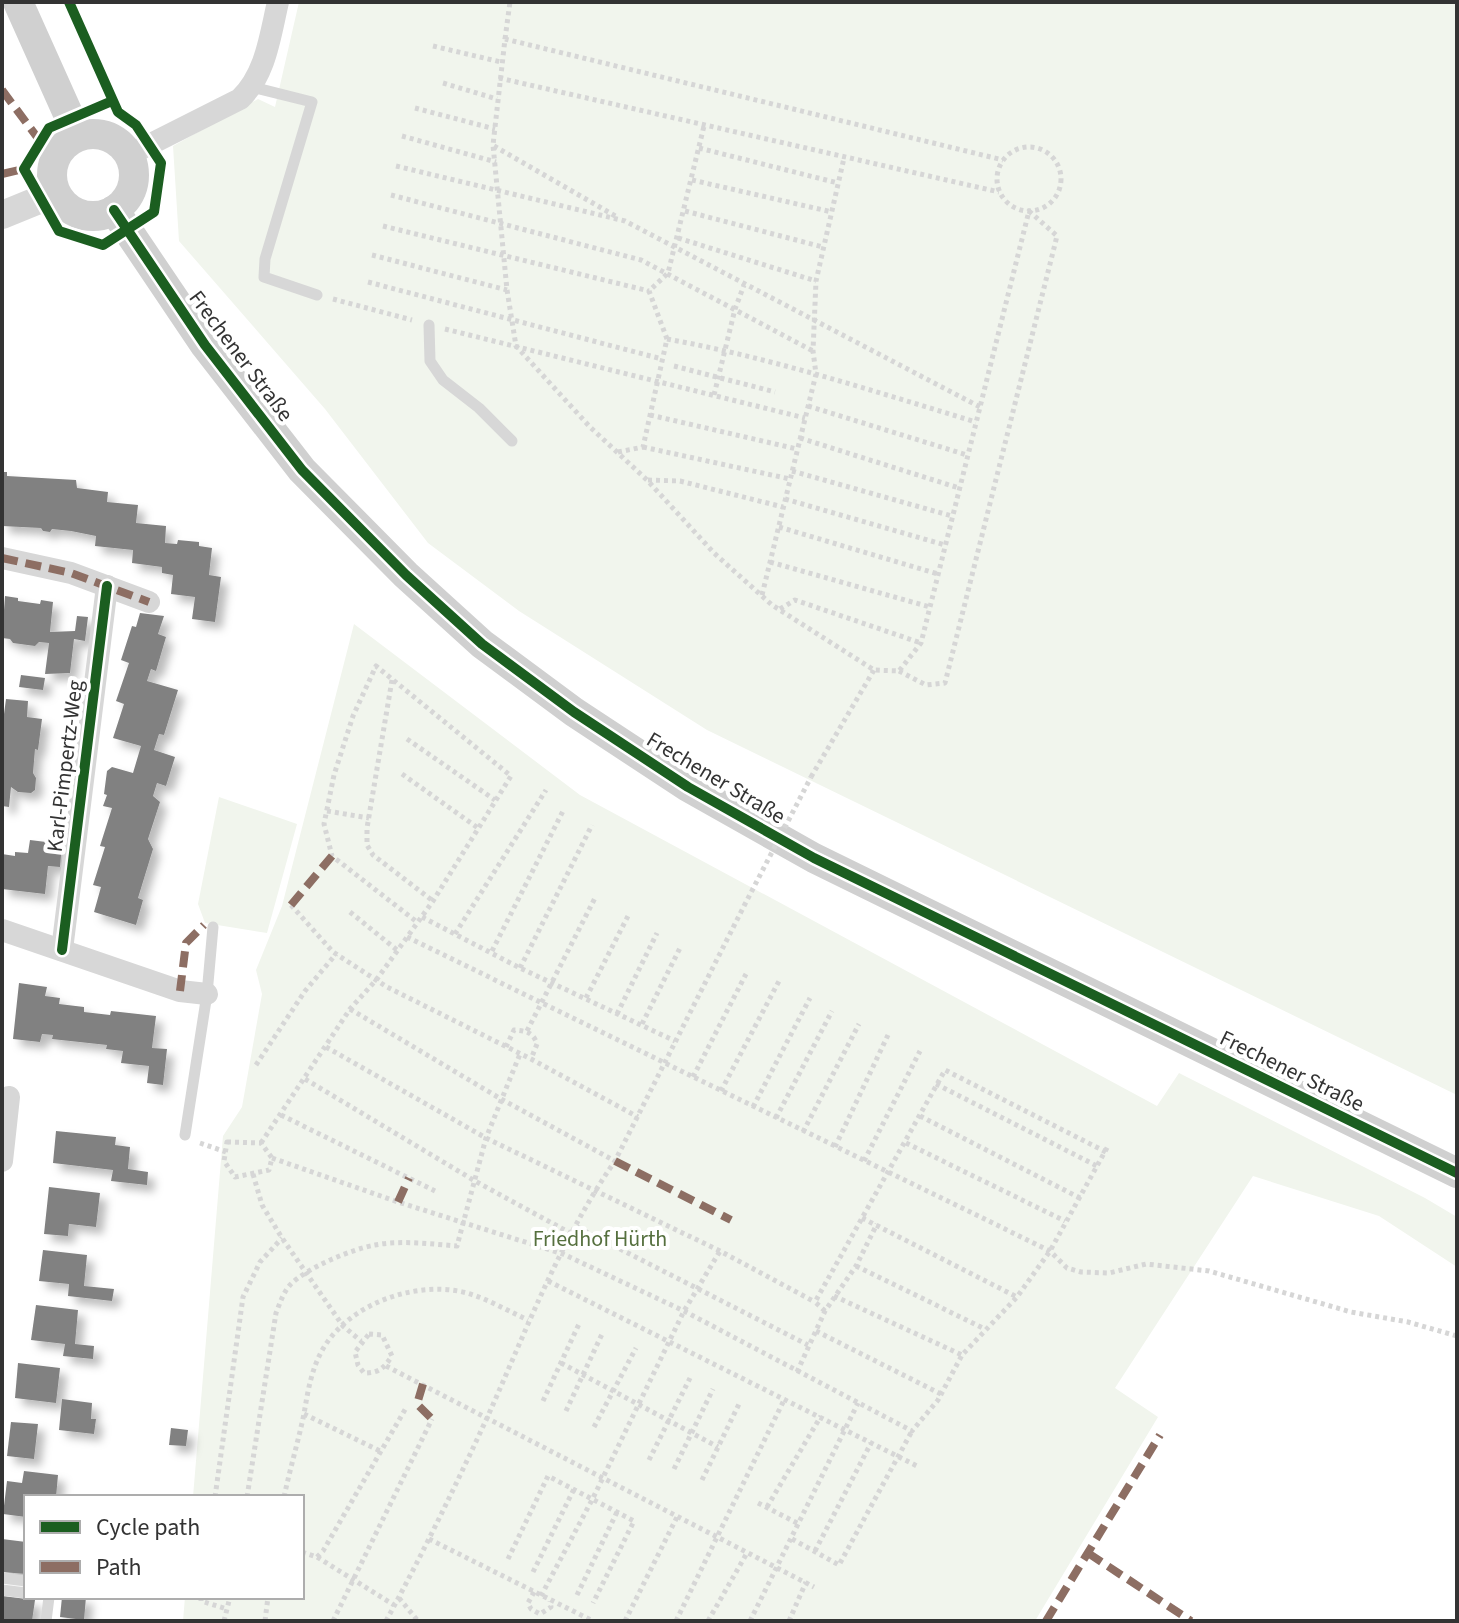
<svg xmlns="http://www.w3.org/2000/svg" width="1459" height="1623" viewBox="0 0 1459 1623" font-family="'Source Sans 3',sans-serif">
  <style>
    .green { fill: #f1f5ed }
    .building { fill: #818181; filter: url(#shadow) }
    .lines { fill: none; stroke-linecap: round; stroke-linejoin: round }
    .path { stroke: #d6d6d6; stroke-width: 5; stroke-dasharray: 4 4; stroke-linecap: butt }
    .service { stroke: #d7d7d7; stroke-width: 11 }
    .minor { stroke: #d7d7d7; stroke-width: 22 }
    .tertiary { stroke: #d7d7d7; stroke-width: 28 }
    .secondary { stroke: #d0d0d0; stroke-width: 30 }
    .path-bridge { stroke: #d6d6d6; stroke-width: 5; stroke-dasharray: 4 4; stroke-linecap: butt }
    .quiet { stroke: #8d6e63; stroke-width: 8; stroke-dasharray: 16 8; stroke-linecap: butt }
    .cycleway-casing { stroke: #fff; stroke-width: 15 }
    .cycleway { stroke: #1b5e20; stroke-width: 10 }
    .labels { text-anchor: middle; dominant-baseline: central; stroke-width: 8; stroke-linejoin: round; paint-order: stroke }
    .street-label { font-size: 22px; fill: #333; stroke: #fff }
    .park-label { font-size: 22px; fill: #56703f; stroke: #fff }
  </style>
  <defs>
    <filter id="shadow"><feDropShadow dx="7" dy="7" stdDeviation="4" flood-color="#0004"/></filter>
  </defs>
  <rect width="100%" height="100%" fill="#fff"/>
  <g class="green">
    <path d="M299,2H1457V1095L707,730L519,611L428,543L325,409L179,241L173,146L258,99L275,107Z"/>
    <path d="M354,624L580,795L1157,1106L1179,1073L1425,1198L1457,1217V1267L1379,1216L1253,1176L1115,1388L1158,1417L1035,1621H183L185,1597H302V1497H193L223,1136L242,1107L262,994L256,970L282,906Z"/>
    <path d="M219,797L297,824L267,933L205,923L198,904Z"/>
  </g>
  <g class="building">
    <path d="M2,472H7V476L76,480L77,488L108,492L107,502L138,505L136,523L166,526L165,543L177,544L178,540L199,542V546L212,548L209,575L221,577L215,622L192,619L195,597L171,594L173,575L162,573V567L132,563L133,550L95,546L96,536L71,531L52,529L50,532L43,531L41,528L2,526Z"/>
    <path d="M5,596L18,598V601L40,604L41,600L53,602L50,632L75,631L77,616L88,617L85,641L74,639L70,673L45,674L49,643L39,642L35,646L13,643L10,639L2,638Z"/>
    <path d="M140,613L164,616L158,634L166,637L156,671L151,669L147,681L178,690L164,735L159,734L154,750L175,757L166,786L157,783L153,796L160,802L148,839L153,849L138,898L143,900L136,925L94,912L101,887L93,885L105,847L100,846L112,808L103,806L107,795L104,794L107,771L112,767L133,773L141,746L113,738L124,704L116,701L129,663L121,660L132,626L136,627Z"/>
    <path d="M21,675L45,678L43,690L19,687Z"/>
    <path d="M6,699L28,701L27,717L42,719L38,750L35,749L33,773L36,778L35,790L31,793L18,792L11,787L9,807L2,806V729Z"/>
    <path d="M30,840L62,844L60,867L48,866L45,894L2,889V854L15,856V852L28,853Z"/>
    <path d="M19,983L47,987L45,996L60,998L59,1004L84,1007V1012L110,1015L111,1011L156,1016L152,1048L167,1049L163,1085L147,1083L149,1066L121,1063L123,1051L106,1049L107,1045L52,1039L53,1035L42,1034L40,1042L13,1039Z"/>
    <path d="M56,1131L116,1137L115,1145L130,1147L128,1169L148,1172L147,1185L111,1181L113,1170L53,1163Z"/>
    <path d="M49,1187L100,1193L96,1227L69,1224L68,1236L44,1234Z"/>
    <path d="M43,1250L87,1255L84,1286L114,1289L112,1301L68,1296L69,1284L39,1281Z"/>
    <path d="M36,1305L78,1310L75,1344L94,1346L93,1359L63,1356L65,1344L31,1340Z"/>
    <path d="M18,1363L60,1368L56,1403L15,1398Z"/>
    <path d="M62,1399L92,1403L91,1419H96L94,1434L59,1430Z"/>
    <path d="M11,1422L38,1424L34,1459L7,1456Z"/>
    <path d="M171,1428L188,1430L186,1446L169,1445Z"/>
    <path d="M24,1471L58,1475L56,1497H26V1517L3,1514L7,1481L22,1483Z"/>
    <path d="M2,1539L26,1542V1574L2,1572Z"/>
    <path d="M2,1596L35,1600L32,1621H2Z"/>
    <path d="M62,1597H86L84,1620L60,1617Z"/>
  </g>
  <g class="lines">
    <g class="path">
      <path d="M505,39L510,2"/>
      <path d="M433,46L501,62"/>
      <path d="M499,78L999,192"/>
      <path d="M443,83L497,99"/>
      <path d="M415,108L495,129"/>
      <path d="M402,136L496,162"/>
      <path d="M494,146L617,217"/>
      <circle cx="1029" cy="179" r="32"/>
      <path d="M699,148L838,183"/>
      <path d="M396,166L625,221L980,407"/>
      <path d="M692,180L832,212"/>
      <path d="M391,195L641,260L813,351"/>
      <path d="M685,211L823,247"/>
      <path d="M383,226L649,291"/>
      <path d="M678,238L816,281"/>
      <path d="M372,255L507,290"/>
      <path d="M368,282L662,359"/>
      <path d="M333,299L412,320"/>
      <path d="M445,329L805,418"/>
      <path d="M667,339C772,358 873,391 976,422"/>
      <path d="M674,366L775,392"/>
      <path d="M714,395L735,309L744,285"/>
      <path d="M808,406L967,455"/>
      <path d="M650,415L797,449"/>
      <path d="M800,438L959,488"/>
      <path d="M643,447L790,479"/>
      <path d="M618,452L643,447L667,339L649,291L668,273L704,126"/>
      <path d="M792,471L952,516"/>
      <path d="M648,480L680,481L783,507"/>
      <path d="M785,499L945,545"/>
      <path d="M779,527L938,574"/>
      <path d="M770,562L930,607"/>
      <path d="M762,595L816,374L813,351L816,281L844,158"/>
      <path d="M780,609L795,600L921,643"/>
      <path d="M899,671L926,685L945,683L1057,236L1029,211L921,643L899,671L874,670L772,605L714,553L647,480L590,427L516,346L507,290L493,145L505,39L1003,160"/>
      <path d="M392,680L367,828V845L373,855L433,901"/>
      <path d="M407,739L495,800"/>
      <path d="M402,774L478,828"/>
      <path d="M811,777L874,670"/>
      <path d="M327,811L369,818"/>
      <path d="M291,905L333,952L387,987L531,1059L638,1117"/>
      <path d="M350,912L397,950"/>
      <path d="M422,917L520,968L675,1041"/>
      <path d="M455,934L546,790"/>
      <path d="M407,937L1050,1251L1067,1268L1081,1272L1109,1273L1146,1264L1209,1271L1351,1312L1408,1322L1457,1336"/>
      <path d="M492,951L563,811"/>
      <path d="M520,968L592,825"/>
      <path d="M586,998L628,916"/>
      <path d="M350,1009L501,1099L615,1161"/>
      <path d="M617,1014L657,933"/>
      <path d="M642,1024L681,946"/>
      <path d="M527,1031L596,896"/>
      <path d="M326,1047L486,1138L720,1251L815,1302"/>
      <path d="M506,1047L514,1030C526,1031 533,1032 537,1044L531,1059"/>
      <path d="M256,1065L305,991L336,954"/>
      <path d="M693,1077L746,974"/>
      <path d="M305,1079L475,1181L572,1234"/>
      <path d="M936,1084L1097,1166"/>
      <path d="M721,1091L779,981"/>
      <path d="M753,1107L810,998"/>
      <path d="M281,1115L435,1191"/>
      <path d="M920,1116L1080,1198"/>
      <path d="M776,1118L832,1011"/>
      <path d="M803,1132L859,1024"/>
      <path d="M227,1142L261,1143L272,1158L269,1170L235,1177L224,1161Z"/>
      <path d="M200,1143L226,1152"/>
      <path d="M261,1143L350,1009L377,979L433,901L511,776L376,666L353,716L334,775L324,824L332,856L417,922"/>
      <path d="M906,1143L1065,1221"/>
      <path d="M835,1147L888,1035"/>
      <path d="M272,1158L398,1202L563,1254L684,1311L912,1431L938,1400L962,1355L1017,1297L1050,1251L1108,1146"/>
      <path d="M864,1161L920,1051"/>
      <path d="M253,1174L262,1205L282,1238L343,1326L361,1341"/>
      <path d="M862,1218L1017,1297"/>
      <path d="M577,1227L808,1345"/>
      <path d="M856,1266L985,1329"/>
      <path d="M548,1281L919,1467"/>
      <path d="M834,1296L962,1355"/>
      <path d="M825,1311L815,1302L945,1070L1106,1152"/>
      <path d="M816,1331L941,1394"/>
      <path d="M369,1334L382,1335L392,1356C384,1368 379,1373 364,1373L358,1365L355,1352Z"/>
      <path d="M561,1363L718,1447"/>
      <path d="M386,1366L814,1587"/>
      <path d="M797,1372L825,1311L856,1266L877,1224"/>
      <path d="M543,1401L579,1324"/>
      <path d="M566,1411L603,1332"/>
      <path d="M304,1414L380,1451"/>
      <path d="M594,1427L636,1348"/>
      <path d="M649,1460L690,1378"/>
      <path d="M674,1469L713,1389"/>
      <path d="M702,1480L739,1404"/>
      <path d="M215,1497L243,1297L260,1262L282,1238"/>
      <path d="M247,1497L276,1313C280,1303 283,1293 290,1285C306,1268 352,1249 375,1245C401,1240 431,1244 457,1246L486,1138L520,1054"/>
      <path d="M284,1497C290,1469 298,1442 304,1414C308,1390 312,1365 326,1344C354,1302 418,1280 467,1293C488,1299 508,1311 528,1320"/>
      <path d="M758,1503L799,1524"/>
      <path d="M767,1507L821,1416"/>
      <path d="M429,1539L593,1621"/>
      <path d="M792,1539L839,1565L912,1431"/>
      <path d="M815,1551L871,1443"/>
      <path d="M302,1552L317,1557L394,1605"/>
      <path d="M317,1557L323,1551L406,1408"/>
      <path d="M508,1559L548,1476L634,1521L593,1603"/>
      <path d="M533,1572L574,1489"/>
      <path d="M534,1592L528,1603L531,1609L540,1614L551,1607L550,1601"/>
      <path d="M577,1595L617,1512"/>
      <path d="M541,1596L593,1498L684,1311L720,1251"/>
      <path d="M201,1597V1601L227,1609"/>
      <path d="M399,1598L418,1621"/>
      <path d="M224,1621L230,1597"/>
      <path d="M265,1621L268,1597"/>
      <path d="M333,1621L432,1419"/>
      <path d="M386,1621C422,1555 455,1487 487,1418C526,1331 560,1240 615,1161L744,906"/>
      <path d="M625,1621L678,1515"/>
      <path d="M676,1621L785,1398"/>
      <path d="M708,1621L747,1553"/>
      <path d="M750,1621L858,1403"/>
      <path d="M789,1621L806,1582"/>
    </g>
    <g class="service">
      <path d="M252,87L312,102L265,259L264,277L317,295"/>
      <path d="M429,325L430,361L443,380L479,408L512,441"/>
      <path d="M185,1135L207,994L213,927"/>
      <path d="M2,1578L26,1581"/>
      <path d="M2,1590L26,1593"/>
      <path d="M46,1621L49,1597"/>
    </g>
    <g class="minor">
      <path d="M129,155L240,99C266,74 270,36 278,2"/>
      <path d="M2,558L71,573L149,602"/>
      <path d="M2,930L180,991L207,994"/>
      <path d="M62,950L107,586"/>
      <path d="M2,1161L9,1097"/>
    </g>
    <path class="tertiary" d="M2,215L56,193"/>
    <g class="secondary">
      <path d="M18,2L78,136"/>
      <circle cx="93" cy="175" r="41"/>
      <path d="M114,210L205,345L302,470L406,575L482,644L574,712L688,787L814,858L1457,1173"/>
    </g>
    <path class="path-bridge" d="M744,906L811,777"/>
    <g class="quiet">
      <path d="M2,90L40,141"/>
      <path d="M2,174L24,169"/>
      <path d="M2,558L71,573L149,602"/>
      <path d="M291,905L332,856"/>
      <path d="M180,991L186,943L204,925"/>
      <path d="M615,1161L731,1220"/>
      <path d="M398,1202L409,1178"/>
      <path d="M423,1384L417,1404L432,1419"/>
      <path d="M1088,1553L1191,1621"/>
      <path d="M1046,1621L1160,1435"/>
    </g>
    <defs>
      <g id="cycleway">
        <path d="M69,2L118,112L136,125L161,163L154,212L103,245L59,231L24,169L49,128L112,101"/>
        <path d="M114,210L205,345L302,470L406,575L482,644L574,712L688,787L814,858L1457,1173"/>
        <path d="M62,950L107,586"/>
      </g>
    </defs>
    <use href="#cycleway" class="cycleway-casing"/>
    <use href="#cycleway" class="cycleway"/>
  </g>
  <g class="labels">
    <g class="street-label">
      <text transform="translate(241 356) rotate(53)">Frechener Straße</text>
      <text transform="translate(65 766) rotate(-83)">Karl-Pimpertz-Weg</text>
      <text transform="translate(716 778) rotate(31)">Frechener Straße</text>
      <text transform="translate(1292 1071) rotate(26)">Frechener Straße</text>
    </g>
    <g class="park-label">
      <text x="600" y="1239">Friedhof Hürth</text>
    </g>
  </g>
  <rect width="1459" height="1623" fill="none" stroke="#333333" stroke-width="8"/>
  <rect x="24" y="1495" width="280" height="104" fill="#ffffff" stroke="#adadad" stroke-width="2"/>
  <rect x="40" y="1521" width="40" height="12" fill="#1b5e20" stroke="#adadad" stroke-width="2"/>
  <text x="96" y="1535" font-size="24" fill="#333333">Cycle path</text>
  <rect x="40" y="1561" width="40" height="12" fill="#8d6e63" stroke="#adadad" stroke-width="2"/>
  <text x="96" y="1575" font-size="24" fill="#333333">Path</text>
</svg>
